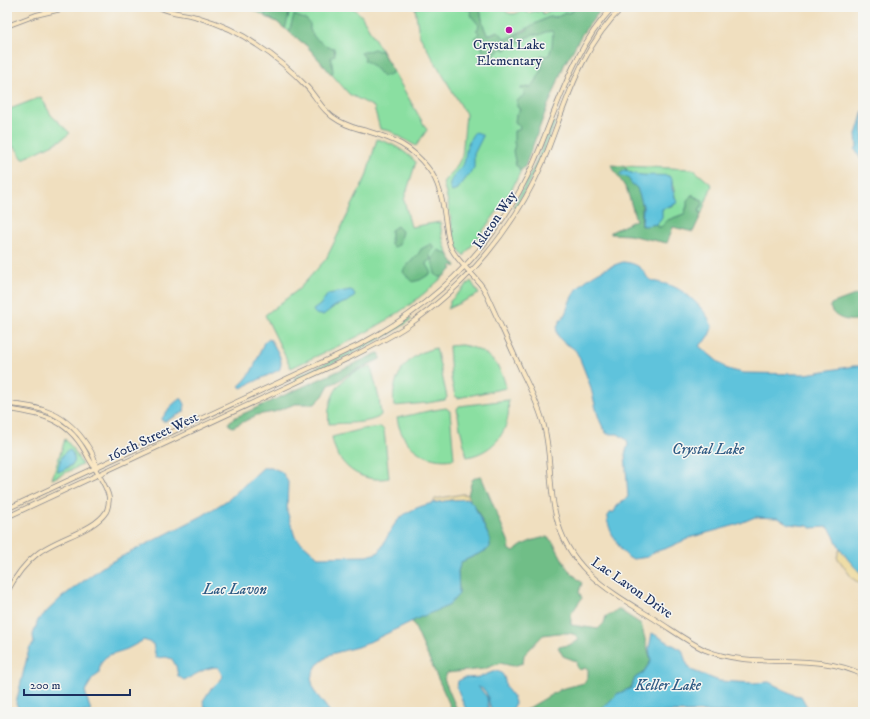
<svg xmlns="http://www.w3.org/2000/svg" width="870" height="719" viewBox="0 0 870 719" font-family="'IM FELL DW Pica',serif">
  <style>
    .green { fill: #8adfa1; stroke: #528780; fill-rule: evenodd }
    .forest { fill: #6fbe87; stroke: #457672 }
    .sand { fill: #eeda9e; stroke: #84847e }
    .water { fill: #5ec3dc; stroke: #3c799d }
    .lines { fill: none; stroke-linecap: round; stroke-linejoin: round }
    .secondary-casing { stroke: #86878e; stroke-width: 5.5 }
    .secondary { stroke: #fae7c3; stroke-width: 4 }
    .poi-dot { fill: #b5179e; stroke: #f6f6f2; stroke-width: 1.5 }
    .labels { text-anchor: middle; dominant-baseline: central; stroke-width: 3; stroke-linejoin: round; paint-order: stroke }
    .poi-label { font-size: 14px; fill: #1b2f5e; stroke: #f6f6f2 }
    .street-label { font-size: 14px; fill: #1b2f5e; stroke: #f6f6f2 }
    .water-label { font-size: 15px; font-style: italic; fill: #2f5b84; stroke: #f6f6f2 }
  </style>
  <rect width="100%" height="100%" fill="#f6f6f2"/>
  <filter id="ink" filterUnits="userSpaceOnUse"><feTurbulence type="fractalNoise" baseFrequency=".025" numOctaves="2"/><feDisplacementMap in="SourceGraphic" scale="8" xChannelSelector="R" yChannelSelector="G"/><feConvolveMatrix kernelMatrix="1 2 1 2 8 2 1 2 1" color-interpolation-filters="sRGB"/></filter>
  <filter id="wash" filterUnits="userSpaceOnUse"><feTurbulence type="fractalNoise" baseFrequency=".012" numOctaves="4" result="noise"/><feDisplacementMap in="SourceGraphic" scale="16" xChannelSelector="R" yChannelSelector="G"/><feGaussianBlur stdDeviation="0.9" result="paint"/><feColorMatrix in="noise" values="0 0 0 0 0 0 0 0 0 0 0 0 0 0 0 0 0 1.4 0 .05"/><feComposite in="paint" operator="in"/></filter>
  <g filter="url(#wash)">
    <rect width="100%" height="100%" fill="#f0dfbf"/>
    <g class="green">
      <path d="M248,7H352L361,15L427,130L416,146L390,131L380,129L374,107L349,94L307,46L277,22Z"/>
      <path d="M415,7H475L487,53L587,7L581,35L569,54L548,102L528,156L512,189L502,205L464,256L457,247L454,240L448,202L443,182L455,169L462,156L466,114L419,35Z"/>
      <path d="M479,7H502C507,15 515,16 522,10L529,13L535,11L538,12L541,9L543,14L558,7H582C574,10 567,14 559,16C555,18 551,16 547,18C537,23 529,28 519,32C515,35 510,38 505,39L499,33L495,32L491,34H487C482,26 482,15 479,7Z"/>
      <path d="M41,97L51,115L70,133L61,140L23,159L15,147L7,149V146L13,144L9,136L10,109Z"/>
      <path d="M552,122L555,123L538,164L516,208L513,207L535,165Z"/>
      <path d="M377,139C392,143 405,151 416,162L404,200L411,227L440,222C443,240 444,250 456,266L455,267L453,265L451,267L453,268C435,284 418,300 398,313C364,336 327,351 291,368L265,315L299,289L326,259L366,177Z"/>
      <path d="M624,166L693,169L712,185L701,215L699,210L702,206V200L691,195L684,214L668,220L661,227H657L662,209L674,205C677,198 673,182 669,176H644L627,172H628Z"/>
      <path d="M471,281L479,294L447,309L450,305V301Z"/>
      <path d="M410,318L411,320C375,345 334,362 295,381L294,378C333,360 373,342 410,318Z"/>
      <path d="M461,345C485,348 502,364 506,388L458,398L455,396L451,378L449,346Z"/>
      <path d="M436,348L447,397L445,400L427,403L394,406C390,377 408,353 436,348Z"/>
      <path d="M371,367L379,398L381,415C373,424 342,423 329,424C325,397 343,370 371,367Z"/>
      <path d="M508,400C512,429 495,452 467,457L460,428L457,409L459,406Z"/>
      <path d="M446,408L450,411L454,459C426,464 401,446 397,418L428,411Z"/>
      <path d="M381,427L384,430L389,478C361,484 336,465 332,437L363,429Z"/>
      <path d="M65,439L74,450L82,465L52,479ZM73,454C77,466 68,469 58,469L63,455Z"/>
    </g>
    <g class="forest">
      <path d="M269,7H291L285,29L277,22L264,16Z"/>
      <path d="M468,7H479C482,15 482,26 487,34H491L498,31L505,39L527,30L529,27L549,17H557L566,13L571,12L575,9L582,7H603L582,34L572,52L564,65L552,97L548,105L527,161C526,165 524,170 519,170V167L516,166L513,151L515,145L514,143V131L519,130L520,127L515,122L516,115L520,109L517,107V101C520,97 524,98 524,92L521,89V88L531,87L536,81L541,71L543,61L541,55L546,56L549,55L552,46L553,32L552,31L545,32L540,35L533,34L529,37H526L525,40L511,45L506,50L503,49V48L494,54L495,56L494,60L488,62L485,59C484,51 480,46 479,39L475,38L479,33L476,30L478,29L479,25L472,17L470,9L467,10L466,9Z"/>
      <path d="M294,15L307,20L310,24V30L315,38L328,47L334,48L335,55L331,57L333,71L332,75L307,46L289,32Z"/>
      <path d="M374,49L379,51L381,50L393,71L392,73L389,75H385L383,77C377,70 372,64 364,60L365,58L361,53L362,52H366Z"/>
      <path d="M611,165L624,166L629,172L625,171V176L628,177C631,182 633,183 637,187C644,195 642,213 641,223L642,226L657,224V227H661L668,220L684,214L687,207V200L693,194V196L702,200L703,204L699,210L701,215L693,232L673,227L667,243L629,235L611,234V232L636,220L627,190Z"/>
      <path d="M397,226L402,231L399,245L394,247L391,245V230Z"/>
      <path d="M431,244L435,247C432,252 429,253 431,259L426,263L431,271L430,274L420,280L412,282L403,272L404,269L419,253L421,249Z"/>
      <path d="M438,250L448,254L456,266L455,267L453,265L451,267L453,268L443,277H439L435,274C433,261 429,261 438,250Z"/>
      <path d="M863,292V318C852,323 834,320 830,307L831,304Z"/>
      <path d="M378,353L380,354V359L372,363L350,373L337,382L329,385L323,396L315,404H295L274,412L257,415L233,427L229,425V422L236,417Z"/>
      <path d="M481,476L510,545L508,549L514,552C522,543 535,539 547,537L553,542L567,568L582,583L579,592L582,598L571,614V625L598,629L604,623L606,616L610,615L618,609L641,624L651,661L643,673L635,678L631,688L617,694L604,707L595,712H522L561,689L584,683L588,676V669L585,668L579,670L577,667L576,661L563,656L558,647L569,645L579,640L576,635L569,633H558L543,635L524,655L523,663L513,666L500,663L484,669L447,673L444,679L458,712H453L412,621L459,594L458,571L461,562L487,550L490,539L477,510L470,501L468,495L472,480L476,477Z"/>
    </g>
    <g class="sand">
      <path d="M463,494L468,495L470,499L451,500L435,503L434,501L435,499Z"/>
      <path d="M840,548L854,566L863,575V586L852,578L837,557Z"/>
    </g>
    <g class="water">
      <path d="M863,111V163L855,149L857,147L856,135Z"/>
      <path d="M475,132L479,133L482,135V138L474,154V168L457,190L452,192C444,181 460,172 464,163C466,158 465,155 466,151C466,147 472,134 475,132Z"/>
      <path d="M625,170C637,178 654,174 669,176L672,180V188L677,203L662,209V217L657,224L645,226L642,225L643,206L637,188L631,183L628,177L621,176L620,174Z"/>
      <path d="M623,262C633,263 639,265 645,273C646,276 648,279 651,280C657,283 665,283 672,286C686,291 710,313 712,328L708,338L699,346L727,369L743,373L806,374L854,366H863V575C854,567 845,557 839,546C835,540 833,532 828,527L811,528L808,526L789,524L778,518L755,517L736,525L692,537L667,548L654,552L648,557L634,559L629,558L621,550L611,532L607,520L608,516L610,513L614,512L617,506L628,497L625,454L628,445L627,440L618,434H607C595,418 595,396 587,377C585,372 578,353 575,350C569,344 560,343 557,333C555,326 561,320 565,314C568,308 569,301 573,295C584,277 605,268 623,262Z"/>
      <path d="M350,290L353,291L355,296L349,301L335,306L323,315C318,315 315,315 313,310L320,305L328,294Z"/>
      <path d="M268,339L271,340C276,350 285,360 279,370L241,388L239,386C253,375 258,357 264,342Z"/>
      <path d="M179,399H182L185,404L184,412L166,421H163L161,420L170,407Z"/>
      <path d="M68,450L71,451C73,454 75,459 74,463L65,469L58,472C58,465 62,453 68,450Z"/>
      <path d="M264,467H271L282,472L288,482L287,511L295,537L318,557L368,556L379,552C384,544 388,534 394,525C409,503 446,500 470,499V501L474,505L490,539V547L487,550L461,562L458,571L459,594L448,606L421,617L361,646L331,654L317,665L311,677L314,691L330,712H220L205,707L203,701L210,690L223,677L218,667C205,667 196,675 184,680L178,676L176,666L172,659L166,657L156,658L153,644L144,640C138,643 133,646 127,649C112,655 100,653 99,674L93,678L85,691L91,712H20L16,703L29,649L34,643L33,635L38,620L62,597L105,565L202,516L229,499Z"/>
      <path d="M652,633L682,650L686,662L691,670L719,681L753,683L769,682L794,695L801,696L810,712H595L604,707L617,694L631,688L635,678L643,673L651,661L649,648Z"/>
      <path d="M495,671C498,671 501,672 503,675C505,678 505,683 506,687C509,693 518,700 514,707C510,714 500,712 493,712C486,703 492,693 478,686L487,697L489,712H467L457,688L458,681L464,678L480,677Z"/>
    </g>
  </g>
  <g filter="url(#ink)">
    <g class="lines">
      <defs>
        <g id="secondary">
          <path d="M159,7C172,14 184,13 197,17C218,23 239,32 257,45C276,57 293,72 308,88C318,100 325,114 339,121C348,126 358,129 367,131C394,139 411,146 428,168C441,184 443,205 446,225C447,232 448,239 450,246C458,264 476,275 485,291C497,318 510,345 522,372C530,388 538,405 543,422C552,453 548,485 556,516C569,571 611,592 656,620C672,630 688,642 705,650C756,671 814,650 863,675"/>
          <path d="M7,26L36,15L70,7"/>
          <path d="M7,404C42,406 67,414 87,445C92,452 96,459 96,468"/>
          <path d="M7,409C45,414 70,420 88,457C94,468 107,485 109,498C109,501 108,509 106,512C93,532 56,538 37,554C24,564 15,577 7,592"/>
          <path d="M7,509L359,345C437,304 498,243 534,162C557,109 572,50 613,7"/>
          <path d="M7,517L349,358C369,348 389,338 407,326C466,286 515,228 543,162C565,108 579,48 623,7"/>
        </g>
      </defs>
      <use href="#secondary" class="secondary-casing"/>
      <use href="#secondary" class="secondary"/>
    </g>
  </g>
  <circle class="poi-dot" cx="509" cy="30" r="4"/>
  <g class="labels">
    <g class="poi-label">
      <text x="509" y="45">Crystal Lake<tspan x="509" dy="16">Elementary</tspan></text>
    </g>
    <g class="street-label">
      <text transform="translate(495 220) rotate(-56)">Isleton Way</text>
      <text transform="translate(153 437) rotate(-25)">160th Street West</text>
      <text transform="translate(632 588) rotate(35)">Lac Lavon Drive</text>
    </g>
    <g class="water-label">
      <text x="708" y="449">Crystal Lake</text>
      <text x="235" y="589">Lac Lavon</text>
      <text x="668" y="685">Keller Lake</text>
    </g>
  </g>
  <rect width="870" height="719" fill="none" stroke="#f6f6f2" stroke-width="24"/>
  <path d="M24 689v6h106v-6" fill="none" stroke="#1b2f5e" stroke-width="2"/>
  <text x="30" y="689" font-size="12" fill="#1b2f5e" stroke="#f6f6f2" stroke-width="3" paint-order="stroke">200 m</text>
</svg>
